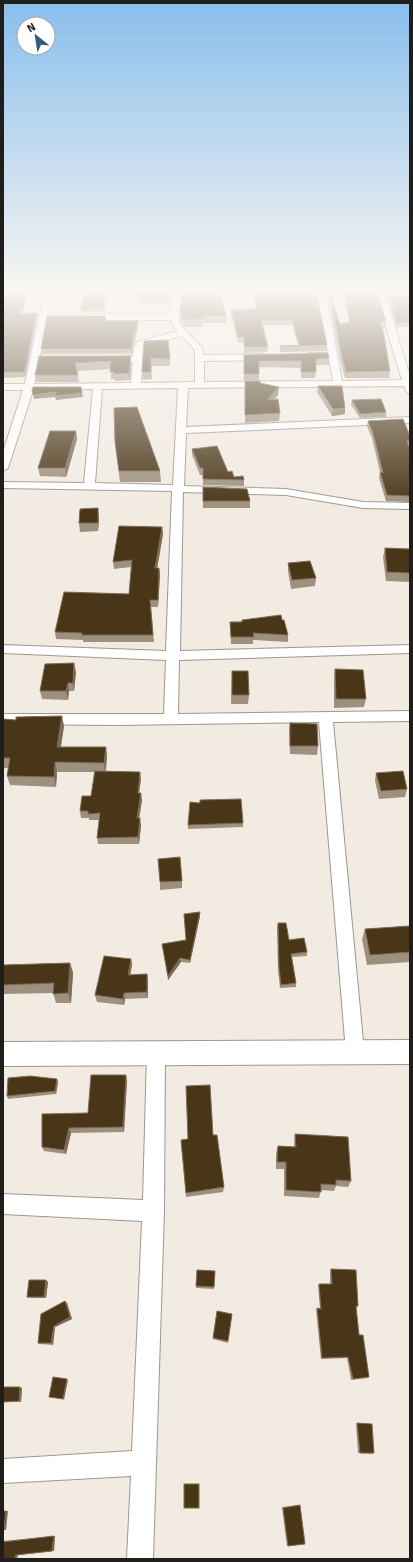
<svg xmlns="http://www.w3.org/2000/svg" width="413" height="1562" viewBox="0 0 413 1562" font-family="Signika,sans-serif">
  <style>
    .lines { fill: none; stroke-linecap: round; stroke-linejoin: round }
    .minor-casing { stroke: #9d978e; stroke-width: 2 }
    .tertiary-casing { stroke: #9d978e; stroke-width: 2 }
    .minor { fill: #fff; fill-rule: evenodd }
    .tertiary { fill: #fff; fill-rule: evenodd }
    .wall { fill: #9e907e }
    .shaded-wall { fill: #7c6c55 }
    .building { fill: #493619; stroke: #7c6c55 }
  </style>
  <rect width="100%" height="100%" fill="#f2ebe2"/>
  <g class="lines">
    <defs>
      <g id="minor">
        <path d="M11,291H277V294H181L179,323L202,348L204,355L265,354L270,357L265,360L204,361V382L333,381L329,358L309,359L304,356L309,353H328L317,294H296L292,292L293,291H383L384,292L410,376V394L407,393L404,386L188,388L186,427L410,417V423L186,433L184,486L286,489L363,502L410,503V509L363,508L286,495L183,492L180,651L410,645V653L179,660L178,714L410,711V721L333,722L364,1052L362,1058L355,1061L348,1058L346,1052L319,722L116,725L3,724V714H164L166,660L3,653V645L166,651L172,491L3,488V482L84,483L93,389L33,390L8,468L3,471V452L23,390H3V384H25L44,294L15,293ZM53,294H173L171,314H85L81,317L85,320H171V323L178,331L137,342L134,347L133,356L107,357L105,359L110,362H133L131,383L34,384ZM326,294H376L402,380L342,381ZM182,336L195,350V382L141,383L143,346ZM178,388L173,485L95,483L102,389Z"/>
        <path d="M156,1044L163,1047L165,1053L164,1211L153,1559H127L131,1476L3,1483V1459L132,1451L142,1221L3,1214V1194L143,1200L147,1053L149,1047Z"/>
      </g>
      <path id="tertiary" d="M410,1040V1064L3,1066V1042Z"/>
    </defs>
    <use href="#minor" class="minor-casing"/>
    <use href="#tertiary" class="tertiary-casing"/>
    <use href="#minor" class="minor"/>
    <use href="#tertiary" class="tertiary"/>
  </g>
  <g class="wall">
    <path d="M136,291L171,296L170,305H138Z"/>
    <path d="M254,291L327,345L326,351L280,352V346H298L292,325H263L268,347L267,352L244,353V342L238,343L231,315V310L256,309L254,296Z"/>
    <path d="M329,291L340,324L349,322L344,296L345,291H368L386,321L385,328H383L390,371L389,378H345L341,364L328,297Z"/>
    <path d="M104,292L105,312H81V309Z"/>
    <path d="M28,295L22,314L37,318L25,377L3,378V303Z"/>
    <path d="M389,296H410V327H396L388,300Z"/>
    <path d="M180,315L226,316V323H202V327H185L181,322Z"/>
    <path d="M106,321L138,327L133,347L132,354H42L41,349Z"/>
    <path d="M144,341L170,359V366H151L152,379L143,380L142,372Z"/>
    <path d="M244,355L329,358V365H316L315,378H301V368L259,367V380H244Z"/>
    <path d="M39,356H131V364L130,380L115,381V379H111V369L77,371L79,382H36L35,375Z"/>
    <path d="M245,381L260,383L278,395L274,399L280,413L279,421L245,423Z"/>
    <path d="M318,386L345,414L332,416L317,392Z"/>
    <path d="M352,400L386,412V417L360,418L351,405Z"/>
    <path d="M368,421L410,436V447H409L410,449V502L386,501L379,478L380,472L372,438L367,426Z"/>
    <path d="M76,431L77,439L66,477L40,476L38,468Z"/>
    <path d="M115,442L160,471L161,482H120Z"/>
    <path d="M192,449L228,472L234,477L244,480V486L203,485V475H200L192,455Z"/>
    <path d="M203,487L250,501V508H203Z"/>
    <path d="M99,517L98,531L80,532L79,523Z"/>
    <path d="M162,527L163,534L157,568H159L160,575L158,607H151L154,642H83V640L56,639L55,632L129,594L131,567L114,569L113,562Z"/>
    <path d="M385,548L410,549V582L386,581L383,557Z"/>
    <path d="M288,563L316,578L315,586L291,589L288,571Z"/>
    <path d="M282,620L288,635V642L253,640V644H231L230,622Z"/>
    <path d="M335,669L366,699L364,707L334,708V678Z"/>
    <path d="M232,671L249,695L248,704H231Z"/>
    <path d="M76,672L74,691H69L68,700L42,699L40,691Z"/>
    <path d="M3,719L64,726L61,747H106L107,757L106,771L141,779L139,793L142,800L139,818L141,825L139,844H98L97,838L99,820H89V818H81L80,811L91,796L94,772H57L56,787L10,785L7,776L9,768H3Z"/>
    <path d="M290,723L318,746L317,755L290,754L289,732Z"/>
    <path d="M376,773L407,789L405,797L379,799L375,781Z"/>
    <path d="M200,803L243,823V827L188,829V825Z"/>
    <path d="M182,881V888L160,890V882Z"/>
    <path d="M200,916L190,963L181,962L168,980L162,944L186,940Z"/>
    <path d="M278,923L289,940L307,952V956L292,957L296,983V987L280,988L278,970L277,927Z"/>
    <path d="M410,926V962L367,965L362,939L365,929Z"/>
    <path d="M131,959L132,965L130,975L147,974L148,980V998L125,999L124,1005L97,1002L95,995Z"/>
    <path d="M70,963L73,973L71,1003H56L53,993L3,994V965Z"/>
    <path d="M127,1080L124,1132L71,1133L66,1154L44,1151L42,1147L88,1113Z"/>
    <path d="M58,1082L56,1094L8,1099L7,1096Z"/>
    <path d="M295,1134L351,1181L348,1187L336,1186L334,1191L321,1190L319,1198L284,1196V1169H276V1153L278,1146L294,1147V1142Z"/>
    <path d="M213,1135L224,1187L223,1192L186,1197L181,1140Z"/>
    <path d="M331,1269L358,1306L356,1308L359,1335L369,1377L367,1378L351,1380L347,1358L321,1359L316,1310L317,1308L320,1309L318,1286L319,1284H330V1271Z"/>
    <path d="M197,1270L215,1271L214,1289L196,1288Z"/>
    <path d="M46,1280L48,1282L46,1298H29L27,1297Z"/>
    <path d="M67,1303L72,1319L55,1327L53,1345L39,1344L38,1343Z"/>
    <path d="M232,1314L228,1343L213,1339V1338Z"/>
    <path d="M3,1387L22,1388L21,1402H3Z"/>
    <path d="M357,1423L373,1454L358,1453L356,1424Z"/>
    <path d="M299,1505H300L288,1546H287L282,1507Z"/>
    <path d="M55,1536L54,1551L18,1555L17,1559H3V1541Z"/>
  </g>
  <g class="shaded-wall">
    <path d="M27,291L28,295L20,320L19,314Z"/>
    <path d="M37,313V318L25,377L24,372Z"/>
    <path d="M138,321V327L133,347L132,354L131,349L132,341Z"/>
    <path d="M131,356V364L130,380L129,373Z"/>
    <path d="M279,387L278,395L266,407L267,400Z"/>
    <path d="M56,392L82,393L83,397L56,400L55,397L34,399L33,395Z"/>
    <path d="M345,408V414L332,416L333,409Z"/>
    <path d="M76,431L77,439L66,477L65,468Z"/>
    <path d="M98,508L99,517L98,531Z"/>
    <path d="M162,527L163,534L156,575L155,568Z"/>
    <path d="M159,568L160,575L158,607V600Z"/>
    <path d="M74,663L76,672L74,691L73,683Z"/>
    <path d="M68,683L69,691L68,700L66,691Z"/>
    <path d="M62,716L64,726L59,757L57,747Z"/>
    <path d="M106,747L107,757L105,772L104,763Z"/>
    <path d="M55,762L57,772L56,787L54,777Z"/>
    <path d="M140,772L141,779L138,800V793Z"/>
    <path d="M141,793L142,800L138,825L137,818Z"/>
    <path d="M140,818L141,825L139,844L138,837Z"/>
    <path d="M200,912V916L190,963V960Z"/>
    <path d="M180,958L181,962L168,980V976Z"/>
    <path d="M131,959L132,965L129,981L128,975Z"/>
    <path d="M70,963L73,973L71,1003L68,993Z"/>
    <path d="M147,974L148,980V998L147,992Z"/>
    <path d="M124,993L125,999L124,1005L123,999Z"/>
    <path d="M126,1075L127,1080L124,1132L123,1127Z"/>
    <path d="M57,1079L58,1082L56,1094L55,1091Z"/>
    <path d="M69,1128L71,1133L66,1154L64,1150Z"/>
    <path d="M46,1280L48,1282L46,1298L44,1297Z"/>
    <path d="M65,1301L67,1303L72,1319L55,1327L53,1345L51,1343L54,1326Z"/>
    <path d="M67,1379L68,1380L64,1400L63,1399Z"/>
    <path d="M20,1387L22,1388L21,1402L19,1401Z"/>
    <path d="M6,1511H8L6,1530H4Z"/>
    <path d="M54,1536H55L54,1551H52Z"/>
    <path d="M18,1554L17,1559H15L16,1555Z"/>
  </g>
  <g class="building">
    <path d="M8,291H27L19,314L37,313L24,372H3V303Z"/>
    <path d="M136,291H171L170,299H137Z"/>
    <path d="M182,291H219L226,316H202V319L184,320L180,315Z"/>
    <path d="M254,291H316L327,345L280,346H300L292,320H261L268,347H244V337H238L231,310L257,309Z"/>
    <path d="M329,291L340,324L350,322L345,291H368L369,294L377,293L386,321L380,322L383,330L390,371L346,372L342,357Z"/>
    <path d="M85,292H104L105,309H81Z"/>
    <path d="M389,296H410V322L397,323Z"/>
    <path d="M47,316H105L106,321H138L132,341L131,349H41Z"/>
    <path d="M168,340L170,359L151,358V372H142L144,341Z"/>
    <path d="M328,353L329,358L316,359V372H301V361H259V374H244V355Z"/>
    <path d="M39,356H131L129,373L115,374L114,372H110L111,361L75,363L78,375H35Z"/>
    <path d="M245,381H260V383L279,387L267,400L278,399L280,413L245,415Z"/>
    <path d="M318,386H342L345,408L333,409Z"/>
    <path d="M33,387H81L82,393L55,396L56,392L33,395L32,390Z"/>
    <path d="M381,399L386,412L360,414L352,400Z"/>
    <path d="M137,407L160,471H119L115,442L114,408Z"/>
    <path d="M403,419L410,436V441H407L410,449V496L387,495L380,472L383,473L373,433L368,421Z"/>
    <path d="M50,431H76L65,468H38Z"/>
    <path d="M217,446L228,472L232,471L234,477L243,476L244,480L203,479V468H200L192,449Z"/>
    <path d="M203,487L247,489L250,501H203Z"/>
    <path d="M98,508V523H79L80,509Z"/>
    <path d="M119,526L162,527L155,568H159L158,600H150L153,635H82V633L55,632L64,592L129,594L132,560L113,562Z"/>
    <path d="M385,548L410,549V573L387,572Z"/>
    <path d="M310,561L316,578L292,580L288,563Z"/>
    <path d="M281,615L282,620H284L288,635L253,633L254,637H231L230,622H242V620Z"/>
    <path d="M74,663L73,683H68L66,691H40L45,664Z"/>
    <path d="M335,669L363,670L366,699H336Z"/>
    <path d="M232,671H248L249,695H232Z"/>
    <path d="M62,716L57,747H106L104,763L55,762L54,777L7,776L10,758H3V719L16,720V717Z"/>
    <path d="M290,723L317,724L318,746H290Z"/>
    <path d="M95,771L140,772L138,793H141L137,818H140L138,837L97,838L100,813L88,814V811H80L82,796H91Z"/>
    <path d="M403,771L407,789L381,791L376,773Z"/>
    <path d="M241,799L243,823L188,825L190,802L200,803V800Z"/>
    <path d="M180,857L182,881L160,882L158,859Z"/>
    <path d="M200,912L190,960L180,958L168,976L162,944L186,940L184,914Z"/>
    <path d="M278,923H286L289,940L304,938L307,952L291,954L296,983L281,985L279,967Z"/>
    <path d="M410,926V952L370,955L365,929Z"/>
    <path d="M104,956L131,959L128,975L147,974V992L124,993L123,999L95,995Z"/>
    <path d="M70,963L68,993L53,994L54,983L3,985V965Z"/>
    <path d="M91,1075H126L123,1127L69,1128L64,1150L42,1147V1114L88,1113Z"/>
    <path d="M30,1076L57,1079L55,1091L7,1096L8,1078Z"/>
    <path d="M210,1085L213,1135H217L224,1187L186,1193L181,1140L188,1139L186,1086Z"/>
    <path d="M295,1134L348,1137L351,1181L336,1180V1185L321,1184V1192L286,1190V1162H277L278,1146L296,1147Z"/>
    <path d="M331,1269L356,1270L358,1306H356L359,1335H363L369,1377L353,1379L348,1357L322,1358L317,1308L321,1309L319,1284H332Z"/>
    <path d="M197,1270L215,1271L214,1287L196,1286Z"/>
    <path d="M29,1280H46L44,1297H27Z"/>
    <path d="M65,1301L70,1317L54,1326L51,1343H38L41,1314Z"/>
    <path d="M217,1311L232,1314L228,1341L213,1338Z"/>
    <path d="M53,1377L67,1379L63,1399L49,1397Z"/>
    <path d="M3,1387H20L19,1401L3,1402Z"/>
    <path d="M357,1423L372,1424L374,1453H360Z"/>
    <rect x="184" y="1484" width="15" height="24"/>
    <path d="M300,1505L305,1544L288,1546L283,1508Z"/>
    <path d="M3,1511H6L4,1530H3Z"/>
    <path d="M54,1536L52,1551L16,1555L15,1559H3V1542Z"/>
  </g>
  <linearGradient id="sky" x2="0" y2="1"><stop stop-color="#88beec"/><stop offset="0.57" stop-color="#f9f6f2"/><stop offset="1" stop-color="#f9f6f2" stop-opacity="0"/></linearGradient>
  <rect width="413" height="509" fill="url(#sky)"/>
  <rect width="413" height="1562" fill="none" stroke="#201e1a" stroke-width="8"/>
  <g transform="translate(36 36) rotate(330)"><circle r="19" fill="#ffffff" stroke="#a6a5a3"/>
  <path d="M0-3L7 15L0 10L-7 15Z" fill="#2f5e7d"/>
  <text y="-6" font-size="11" font-weight="bold" text-anchor="middle" fill="#201e1a">N</text>
  </g>
</svg>
